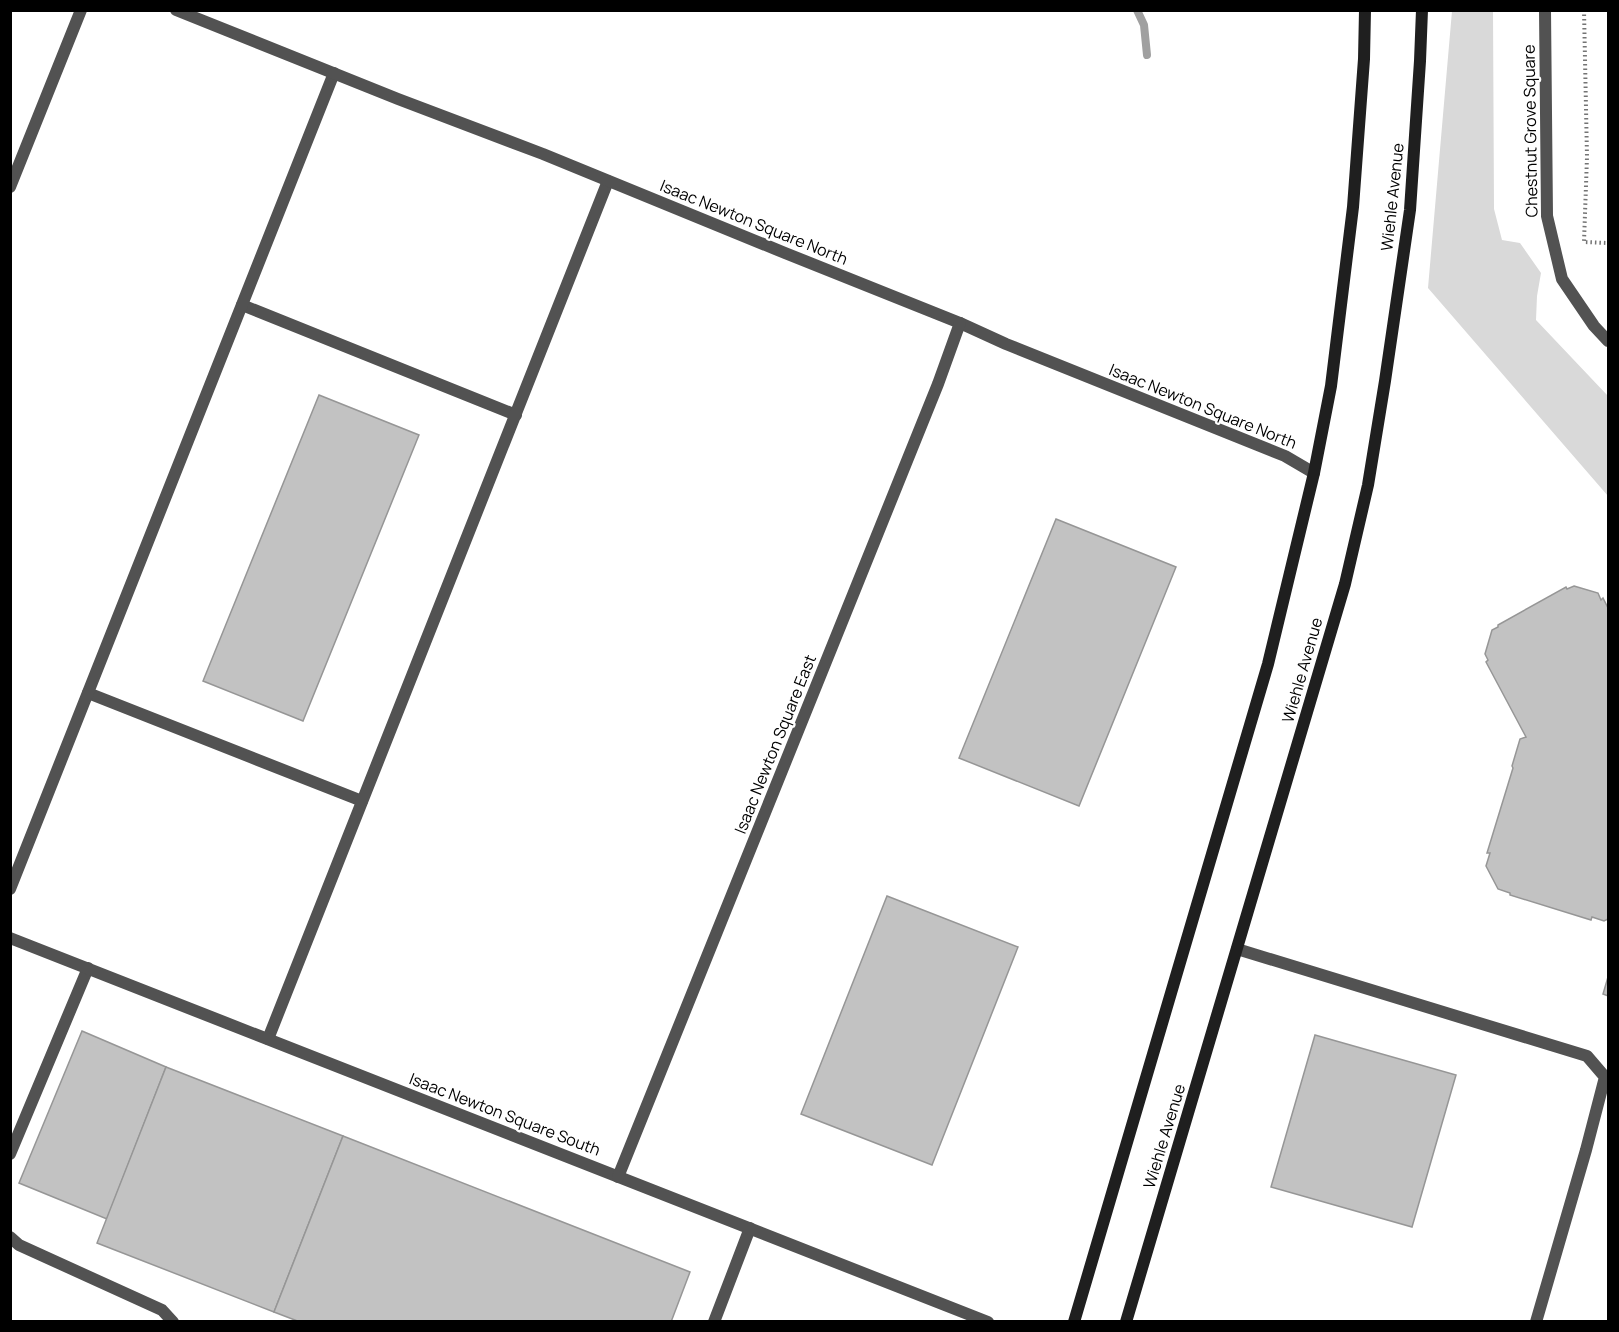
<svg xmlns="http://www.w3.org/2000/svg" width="1619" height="1332" viewBox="0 0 1619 1332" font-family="Manrope,sans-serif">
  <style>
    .green { fill: #d9d9d9 }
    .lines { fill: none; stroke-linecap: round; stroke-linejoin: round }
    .stream { stroke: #a0a0a0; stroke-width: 8 }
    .building { fill: #c2c2c2; stroke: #969696; stroke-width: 1.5 }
    .path { stroke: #747474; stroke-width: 4; stroke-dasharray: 1.5 3; stroke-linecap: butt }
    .lane { stroke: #525252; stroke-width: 12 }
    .street { stroke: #525252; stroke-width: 12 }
    .secondary { stroke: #1f1f1f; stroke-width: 12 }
    .labels { text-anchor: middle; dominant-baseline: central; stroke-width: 4.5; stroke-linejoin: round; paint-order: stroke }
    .street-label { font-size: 16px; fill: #000; stroke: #fff }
  </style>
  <rect width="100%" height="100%" fill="#fff"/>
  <path class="green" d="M1452,11H1493L1494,209L1502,240L1520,243L1541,273L1537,296L1536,320L1608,396V496L1428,288Z"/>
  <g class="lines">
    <path class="stream" d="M1137,10L1144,25L1147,55"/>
  </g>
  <g class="building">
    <path d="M319,395L419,435L303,721L203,681Z"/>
    <path d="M1056,519L1176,567L1079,806L959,758Z"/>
    <path d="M1574,586L1598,593L1601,600L1603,598L1608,608V919L1604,921L1592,917L1591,920L1510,895V893L1498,889L1486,866L1490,853H1487L1513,768L1512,766L1520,739L1526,737L1486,662L1488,660L1485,654L1492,630L1498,627V625L1566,587L1567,589Z"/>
    <path d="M887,896L1018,947L932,1165L801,1114Z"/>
    <path d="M1608,977V996L1603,994Z"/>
    <path d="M82,1031L166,1067L107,1219L19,1183Z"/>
    <path d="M1315,1035L1456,1075L1412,1227L1271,1187Z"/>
    <path d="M166,1067L343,1136L274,1312L97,1243Z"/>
    <path d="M343,1136L690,1272L671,1322H300L274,1312Z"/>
  </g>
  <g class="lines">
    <path class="path" d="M1584,10L1587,157L1584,242L1608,243"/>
    <g class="lane">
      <path d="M242,305L516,415"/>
      <path d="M88,693L362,801"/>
      <path d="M10,889L334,73"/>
      <path d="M1237,949L1587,1056L1605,1077L1586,1150L1536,1322"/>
      <path d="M268,1039L608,181"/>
      <path d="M10,1154L88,968"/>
      <path d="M10,1237L19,1245L162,1310L173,1322"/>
      <path d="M714,1322L750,1228"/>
    </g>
    <g class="street">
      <path d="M176,10L398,99L543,154L785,253L960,323L1006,344L1285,456L1314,473"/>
      <path d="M1545,10L1547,216L1562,279L1594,326L1608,341"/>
      <path d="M10,187L81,10"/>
      <path d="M10,938L988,1322"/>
      <path d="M618,1177L938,384L960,323"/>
    </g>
    <g class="secondary">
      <path d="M1074,1322L1268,664L1314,473L1331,386L1353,207L1364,59L1365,10"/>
      <path d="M1126,1322L1345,584L1368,485L1385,381L1410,210L1420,61L1422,10"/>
    </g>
  </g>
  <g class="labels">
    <g class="street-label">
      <text transform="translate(1530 131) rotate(-91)">Chestnut Grove Square</text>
      <text transform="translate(1392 197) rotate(-84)">Wiehle Avenue</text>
      <text transform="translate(754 222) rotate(22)">Isaac Newton Square North</text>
      <text transform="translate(1203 406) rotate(22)">Isaac Newton Square North</text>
      <text transform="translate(1302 670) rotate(-74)">Wiehle Avenue</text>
      <text transform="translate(775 744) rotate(-68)">Isaac Newton Square East</text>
      <text transform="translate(505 1114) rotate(21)">Isaac Newton Square South</text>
      <text transform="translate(1164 1136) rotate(-73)">Wiehle Avenue</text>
    </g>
  </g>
  <rect width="1619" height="1332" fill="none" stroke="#000000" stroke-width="24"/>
</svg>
